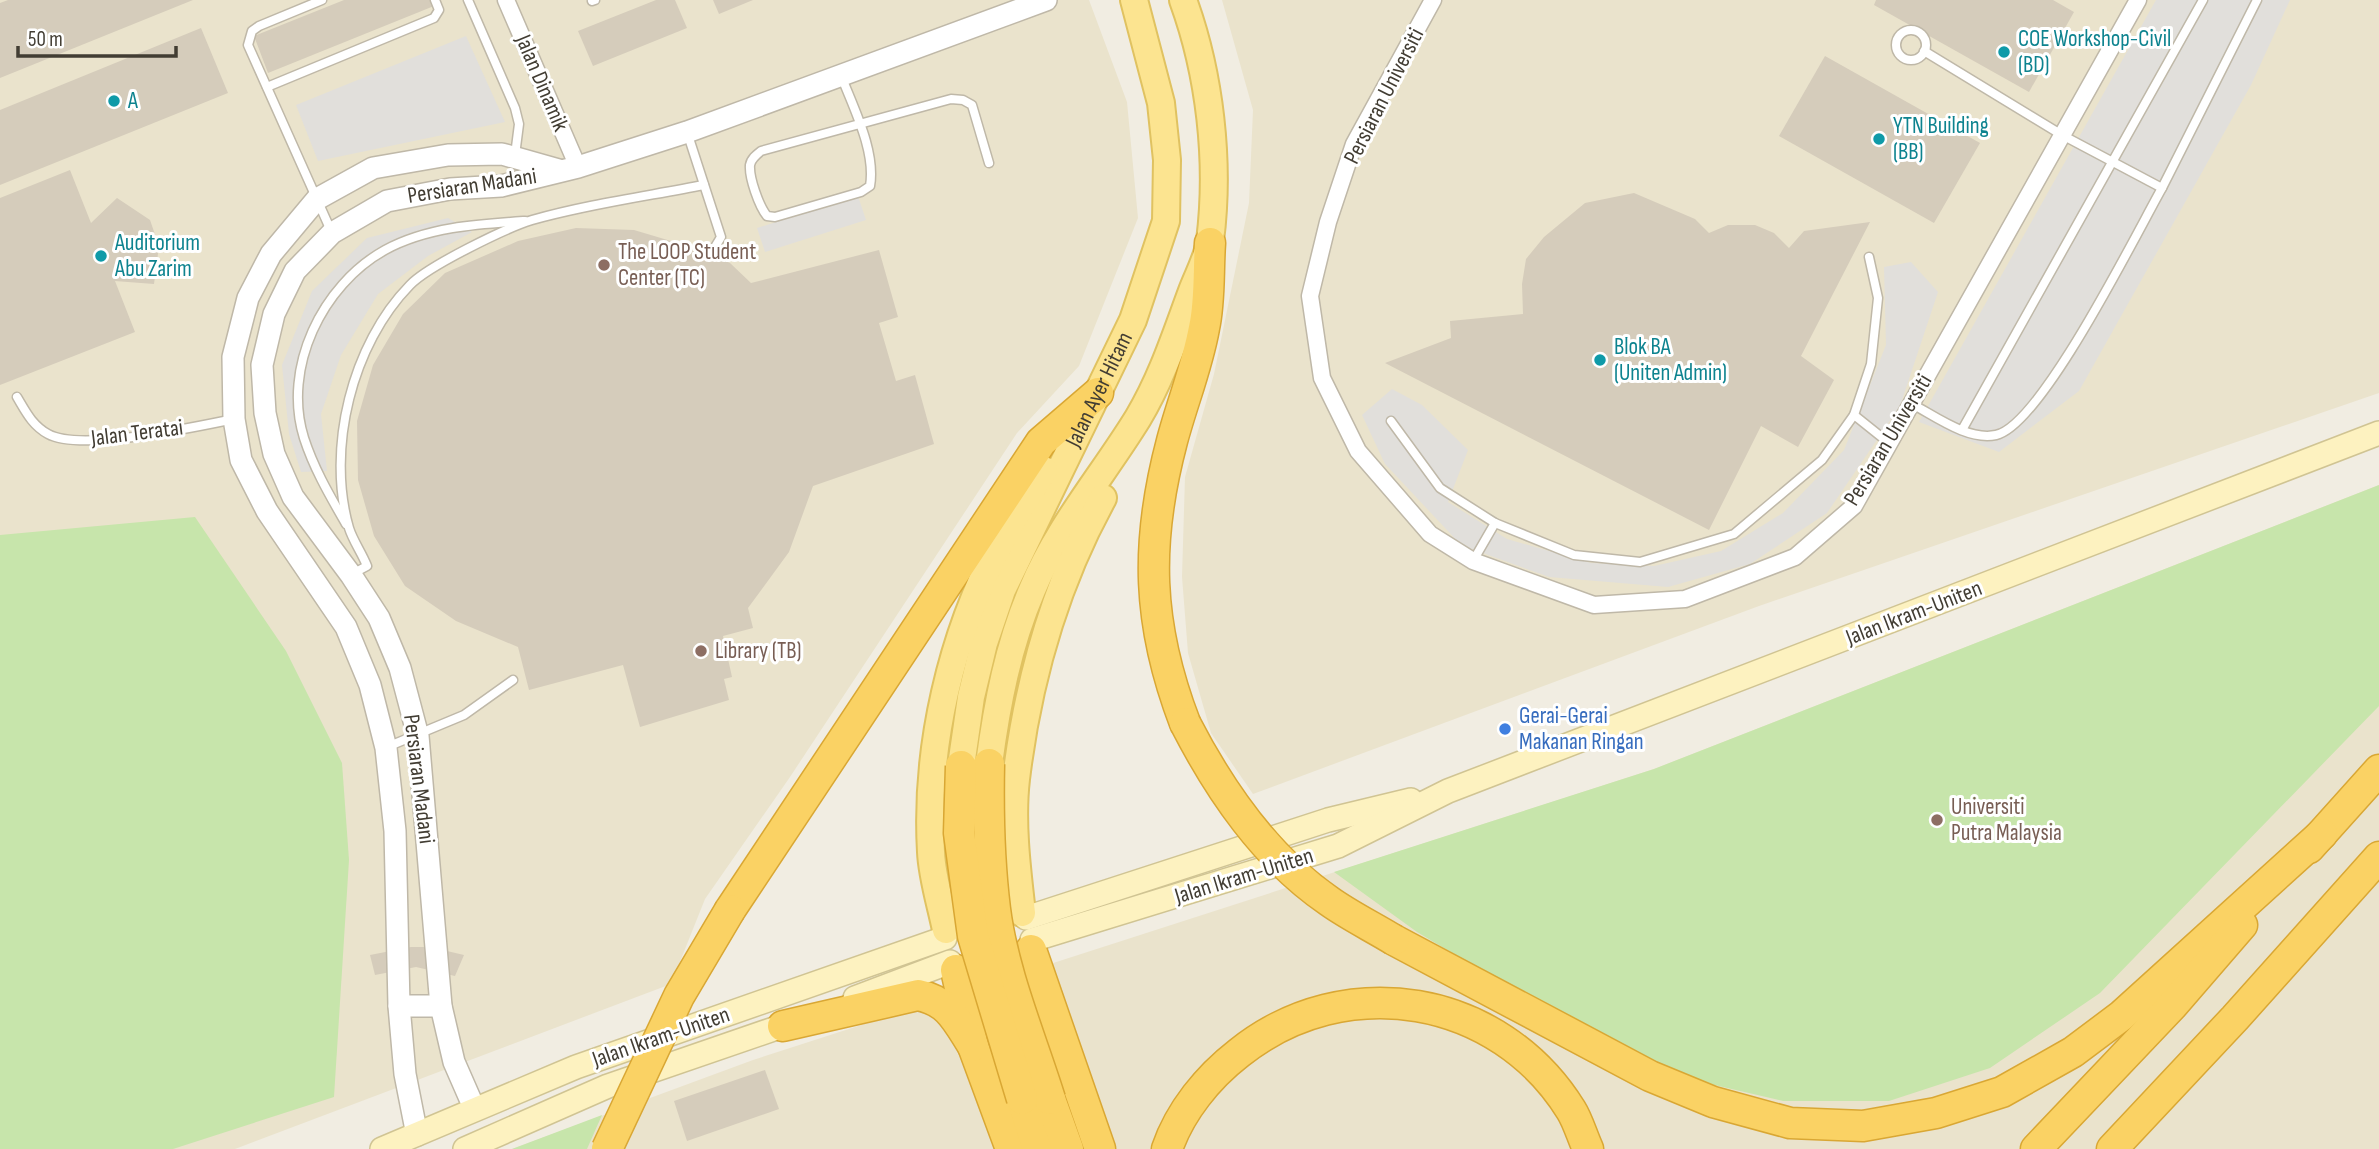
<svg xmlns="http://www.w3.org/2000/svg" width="2379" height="1149" viewBox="0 0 2379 1149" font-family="'Sofia Sans Condensed',sans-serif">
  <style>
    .education { fill: #eae3cc }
    .green { fill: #c7e5ab }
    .parking { fill: #e1dfdb }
    .building { fill: #d5ccbb }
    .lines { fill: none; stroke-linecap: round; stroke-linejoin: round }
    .service-casing { stroke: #bfb8a8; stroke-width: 11 }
    .minor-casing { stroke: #bfb8a8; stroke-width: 19 }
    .tertiary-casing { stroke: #bfb8a8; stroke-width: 24 }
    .secondary-casing { stroke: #d0c493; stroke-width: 26 }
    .primary-casing { stroke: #e0c261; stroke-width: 30 }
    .motorway-casing { stroke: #d9a734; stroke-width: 33 }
    .service { stroke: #fff; stroke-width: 8 }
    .minor { stroke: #fff; stroke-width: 16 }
    .tertiary { stroke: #fff; stroke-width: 21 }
    .secondary { stroke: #fdf2c0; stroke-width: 23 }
    .primary { stroke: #fce490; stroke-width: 26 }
    .motorway { stroke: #fad264; stroke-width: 30 }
    .motorway-bridge-casing { stroke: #d9a734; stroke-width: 33; stroke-linecap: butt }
    .motorway-bridge { stroke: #fad264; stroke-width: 30 }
    .culture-dot { fill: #0f9aa8; stroke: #fff; stroke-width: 2.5 }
    .education-dot { fill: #8d6e63; stroke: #fff; stroke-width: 2.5 }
    .shop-dot { fill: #3f7fe0; stroke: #fff; stroke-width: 2.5 }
    .labels { text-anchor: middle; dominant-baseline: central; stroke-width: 6; stroke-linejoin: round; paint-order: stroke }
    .culture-label { font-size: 23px; fill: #0d838f; stroke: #fff; text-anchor: start }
    .street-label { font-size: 23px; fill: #423d33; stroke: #fff }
    .education-label { font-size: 23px; fill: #785e54; stroke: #fff; text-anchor: start }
    .shop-label { font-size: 23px; fill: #366cbe; stroke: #fff; text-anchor: start }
  </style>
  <rect width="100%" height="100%" fill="#f1ede2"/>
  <g class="education">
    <path d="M0,0H1089L1127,102L1138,218L1079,366L1017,433L790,777L705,899L671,984L235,1149H0Z"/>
    <path d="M1222,0H2379V393L1759,606L1253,794L1211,733L1188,653L1182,577L1185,477L1214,374L1249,203L1253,110Z"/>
    <path d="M2379,485V1149H512L753,1060L1654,769Z"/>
  </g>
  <g class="green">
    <path d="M2379,485V706L2100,993L1990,1068L1889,1101H1783L1693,1080L1567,1021L1417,932L1334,872L1654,769Z"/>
    <path d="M195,517L286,651L342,763L349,860L334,1097L173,1149H0V535Z"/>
    <path d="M602,1115L587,1149H512Z"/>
  </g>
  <g class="parking">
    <path d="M2156,0H2290L2251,85L2079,391L1999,452L1919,422Z"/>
    <path d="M466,36L505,122L318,161L296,105Z"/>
    <path d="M858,196L866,220L765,252L757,228Z"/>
    <path d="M448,218L472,232L428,256L378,294L341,355L321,414L327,471L301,472L289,434L282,365L312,291L367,238Z"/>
    <path d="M1911,262L1938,292L1900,406L1827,513L1750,564L1668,587L1549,577L1461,545L1385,464L1362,415L1392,389L1422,405L1468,450L1448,502L1507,539L1591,563L1654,566L1721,551L1783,513L1844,450L1886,345L1884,267Z"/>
  </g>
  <g class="building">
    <path d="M8,0H193L0,78V3Z"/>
    <path d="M344,0H432L434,6L268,73L254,36Z"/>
    <path d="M656,0H675L687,28L593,66L578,31Z"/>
    <path d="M713,0H753L719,14Z"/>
    <path d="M1876,0H2053L2074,12L2029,92L1874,5Z"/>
    <path d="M201,28L228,93L0,185V110Z"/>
    <path d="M1825,56L1980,143L1934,223L1779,136Z"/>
    <path d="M70,170L91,223L117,198L150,220L159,246L154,284L115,281L135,332L0,385V198Z"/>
    <path d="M1634,193L1695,219L1709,233L1728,225H1755L1774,233L1789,248L1804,231L1870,222L1801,356L1834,380L1798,447L1761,426L1709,530L1385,363L1451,338L1450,321L1523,314L1522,284L1526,259L1544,237L1585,203Z"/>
    <path d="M576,228L634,230L691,247L730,263L751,283L879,250L898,317L879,323L896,381L915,375L934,444L813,486L789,552L748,608L753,628L723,636L732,677L724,679L729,700L640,727L623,665L529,690L518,647L456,621L405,586L374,536L358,480L357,421L373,365L403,314L445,273L518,241Z"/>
    <path d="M411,947H430L464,955L455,976L416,967L375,975L370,955Z"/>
    <path d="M765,1070L779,1109L687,1141L674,1101Z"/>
  </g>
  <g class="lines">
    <defs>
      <g id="service">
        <path d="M322,0L259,26L252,31L248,45L332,233"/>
        <path d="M468,0L515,108L519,124L515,155"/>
        <path d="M592,1L595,0"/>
        <circle cx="1911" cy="45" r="15"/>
        <path d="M1924,51L2062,135L2162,188L2257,0"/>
        <path d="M842,78C854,109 876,152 870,186L861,192L775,217L767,216C759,206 749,178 750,165C751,159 756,155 761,151L951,99L963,100L972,105L989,163"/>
        <path d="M267,87L434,18L439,10L435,0"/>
        <path d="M687,132L721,237L712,252"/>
        <path d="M17,397C26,412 32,425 48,434C80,452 195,427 234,419"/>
        <path d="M1912,404C1935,416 1968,441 1996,435C2041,426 2136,234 2162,188"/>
        <path d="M1854,415L1871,364L1878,298L1869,257"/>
        <path d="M1391,421L1440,488L1495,523L1574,555L1640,562L1734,534L1822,460L1854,415L1889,443"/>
        <path d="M1962,430L2203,0"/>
        <path d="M346,524C330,496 314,469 304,438C282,368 322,285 385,250C427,227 478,224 525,221"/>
        <path d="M1473,561L1495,523"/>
        <path d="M352,574L367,566C362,553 353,541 349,528C326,449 352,344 410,285C428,266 506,228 532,220C588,204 648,196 704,185"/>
        <path d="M387,747L464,715L513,680"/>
      </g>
      <g id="minor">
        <path d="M506,0L578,167"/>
        <path d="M1433,0L1354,144L1328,222L1310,296L1322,378L1358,451L1430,534L1473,561L1594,605L1685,599L1795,557L1854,506L2138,0"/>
      </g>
      <g id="tertiary">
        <path d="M399,1006H441"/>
        <path d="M475,1110L454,1062L441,1006L418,736L400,668L379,618L351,575L293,497L274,454L265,413L262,365L274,314L295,271L332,233L387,201L450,189L501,186L578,167L687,132L1046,0"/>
        <path d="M417,1135L405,1074L399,1006L395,831L386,748L370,685L346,627L267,511L241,460L234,419L233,357L248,298L271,254L317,199L373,168L448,155L502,154L559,170"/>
      </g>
      <g id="secondary">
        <path d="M1026,918L1328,820L1411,800"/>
        <path d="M1032,940L1338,846L1448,791L2379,433"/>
        <path d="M855,998L950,962"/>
        <path d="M382,1149L576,1067L945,938"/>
        <path d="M465,1149L608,1086L797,1021"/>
      </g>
      <g id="primary">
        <path d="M989,764C997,704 1008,646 1032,590C1058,527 1103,475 1138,418C1162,378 1176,334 1192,291C1198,275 1208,257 1210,241C1220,162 1210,74 1183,0"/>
        <path id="s1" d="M961,766L971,697L984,643L1002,590L1133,320L1166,221L1167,160L1161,103L1134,0"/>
        <path d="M1022,913C1017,870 1011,822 1016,779C1028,680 1055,585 1103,498"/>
        <path d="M946,930C941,905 932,877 931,852C925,747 951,636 1000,543C1013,518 1029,494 1044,470"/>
      </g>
      <g id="motorway">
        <path d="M1185,723C1147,624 1145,543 1172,441C1182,403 1197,367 1204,328C1210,301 1208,271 1210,243"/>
        <path d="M2309,848L2379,770"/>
        <path d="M730,910L1041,442L1098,393"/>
        <path d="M1394,940L1650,1076L1713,1102L1790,1123L1863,1126L1936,1113L2002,1092L2073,1052L2121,1016L2322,834"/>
        <path d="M1031,950L1100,1149"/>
        <path d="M956,970L973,1046L1011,1149"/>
        <path d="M783,1026L918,995C949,1001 957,1021 973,1046"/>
        <path d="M1022,1099L1038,1149"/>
        <path d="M1050,1099L1068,1149"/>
        <path d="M1167,1149C1180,1111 1208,1077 1239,1053C1345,968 1499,994 1571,1110C1578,1121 1582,1136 1588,1149"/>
        <path d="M2036,1149L2172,1006L2242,925"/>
        <path d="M2112,1149L2235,1018L2379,857"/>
      </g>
    </defs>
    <use href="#service" class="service-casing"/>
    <use href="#minor" class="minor-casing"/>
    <use href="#tertiary" class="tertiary-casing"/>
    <use href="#secondary" class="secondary-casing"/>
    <use href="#primary" class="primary-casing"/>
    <use href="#motorway" class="motorway-casing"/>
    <use href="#service" class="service"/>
    <use href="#minor" class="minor"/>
    <use href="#tertiary" class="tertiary"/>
    <use href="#secondary" class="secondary"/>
    <use href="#primary" class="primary"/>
    <use href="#motorway" class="motorway"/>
    <defs>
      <g id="motorway-bridge">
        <path d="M1185,723C1220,791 1265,857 1329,901C1350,916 1373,927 1394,940"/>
        <path d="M989,764C988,812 989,861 995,909C1003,973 1031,1038 1050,1099"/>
        <path d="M961,766L959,833L973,936L1022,1099"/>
        <path d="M607,1149L679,996L730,910"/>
      </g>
    </defs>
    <use href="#motorway-bridge" class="motorway-bridge-casing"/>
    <use href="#motorway-bridge" class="motorway-bridge"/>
  </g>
  <g class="culture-dot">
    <circle cx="2004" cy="52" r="7"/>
    <circle cx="114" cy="101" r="7"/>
    <circle cx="1879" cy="139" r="7"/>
    <circle cx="101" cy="256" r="7"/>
    <circle cx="1600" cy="360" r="7"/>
  </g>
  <g class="education-dot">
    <circle cx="604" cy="265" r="7"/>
    <circle cx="701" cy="651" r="7"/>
    <circle cx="1937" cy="820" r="7"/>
  </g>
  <circle class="shop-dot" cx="1505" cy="729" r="7"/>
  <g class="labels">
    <g class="culture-label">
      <text x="2018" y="39">COE Workshop-Civil<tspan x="2018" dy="26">(BD)</tspan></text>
      <text x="128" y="101">A</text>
      <text x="1893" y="126">YTN Building<tspan x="1893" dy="26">(BB)</tspan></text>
      <text x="115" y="243">Auditorium<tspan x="115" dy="26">Abu Zarim</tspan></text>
      <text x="1614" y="347">Blok BA<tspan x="1614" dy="26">(Uniten Admin)</tspan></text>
    </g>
    <g class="street-label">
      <text transform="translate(542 83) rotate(67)">Jalan Dinamik</text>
      <text transform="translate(1384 96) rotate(-63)">Persiaran Universiti</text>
      <text transform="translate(472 186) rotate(-9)">Persiaran Madani</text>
      <text stroke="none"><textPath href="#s1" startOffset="404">Jalan Ayer Hitam</textPath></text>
      <text transform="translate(137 433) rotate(-7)">Jalan Teratai</text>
      <text transform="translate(1888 440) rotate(-59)">Persiaran Universiti</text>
      <text transform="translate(1914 613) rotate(-21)">Jalan Ikram-Uniten</text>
      <text transform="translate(419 779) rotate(83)">Persiaran Madani</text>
      <text transform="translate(1244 876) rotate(-17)">Jalan Ikram-Uniten</text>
      <text transform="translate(661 1037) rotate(-19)">Jalan Ikram-Uniten</text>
    </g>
    <g class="education-label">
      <text x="618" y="252">The LOOP Student<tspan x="618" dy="26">Center (TC)</tspan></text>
      <text x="715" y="651">Library (TB)</text>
      <text x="1951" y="807">Universiti<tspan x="1951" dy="26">Putra Malaysia</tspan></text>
    </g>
    <g class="shop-label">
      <text x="1519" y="716">Gerai-Gerai<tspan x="1519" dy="26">Makanan Ringan</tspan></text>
    </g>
  </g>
  <path d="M18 46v10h158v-10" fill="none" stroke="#423d33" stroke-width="3.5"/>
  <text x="28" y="46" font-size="21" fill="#423d33" stroke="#ffffff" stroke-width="5" paint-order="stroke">50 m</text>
</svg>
